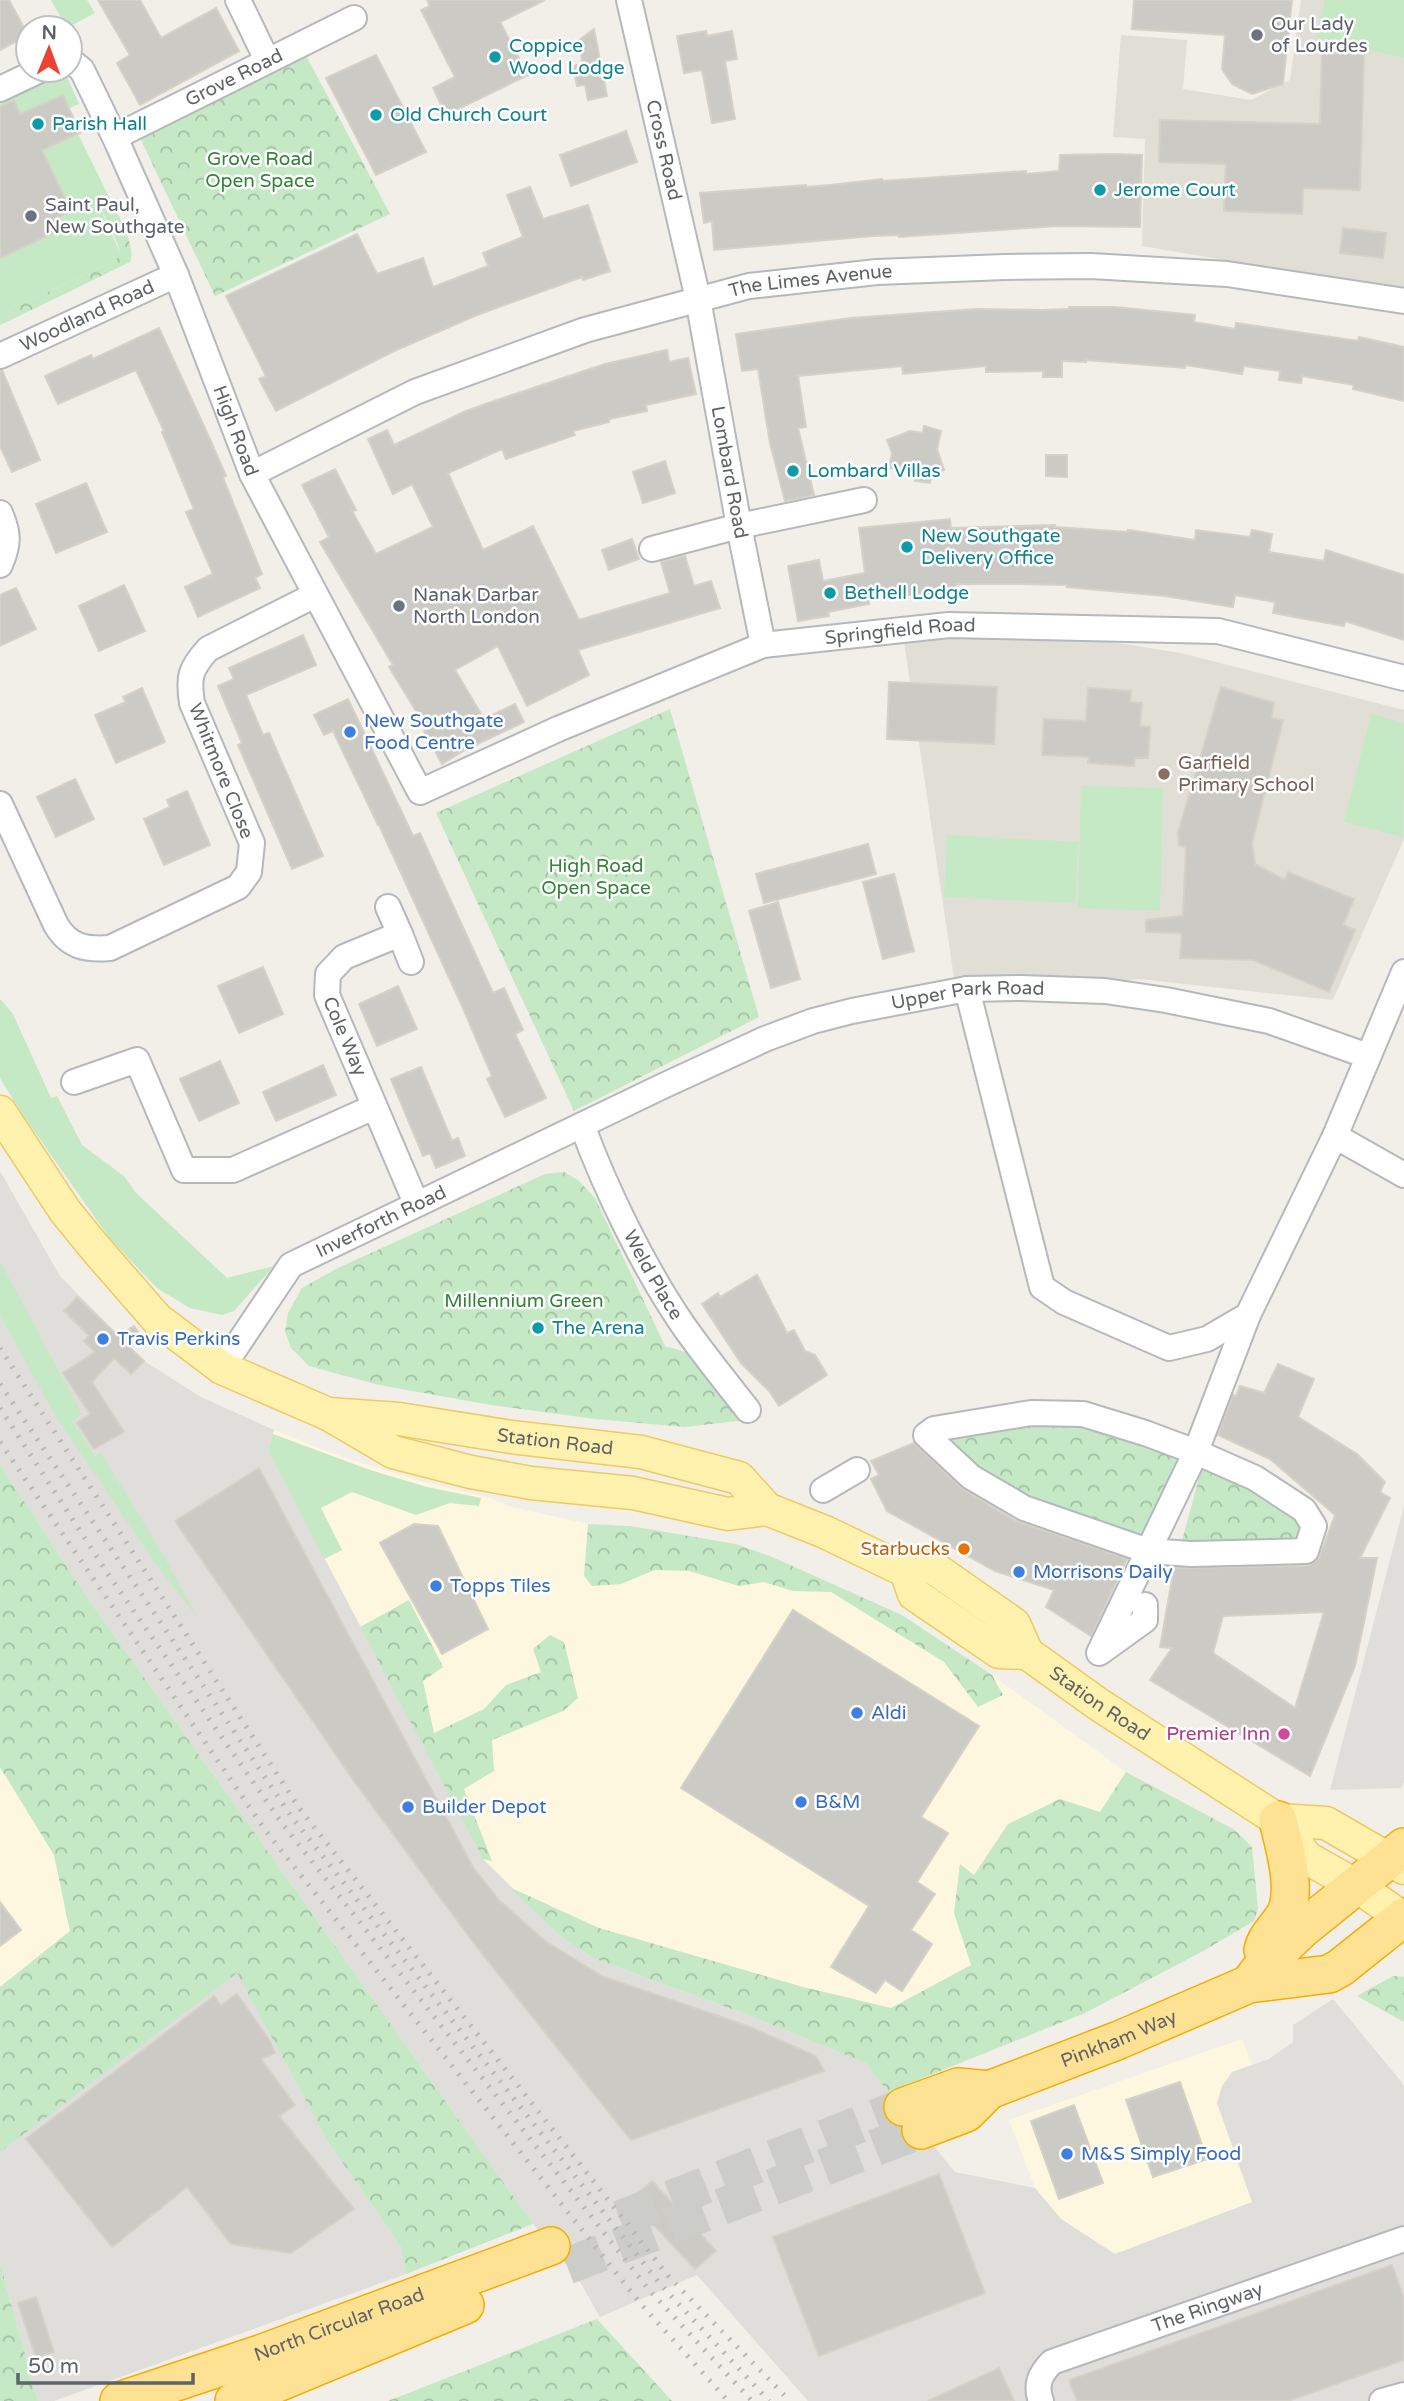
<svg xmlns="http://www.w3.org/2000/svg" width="1404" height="2401" viewBox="0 0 1404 2401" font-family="'Varela Round',sans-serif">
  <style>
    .commercial { fill: #fef7e0 }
    .industrial { fill: #e0deda }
    .education { fill: #e1ded6 }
    .green { fill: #c5e8c5 }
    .forest { fill: url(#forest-crowns) }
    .building { fill: #cccac5; stroke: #d6d1c6; stroke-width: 2; fill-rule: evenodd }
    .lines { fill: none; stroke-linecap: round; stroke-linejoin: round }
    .highway-tunnel { stroke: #ccccc8; stroke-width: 37; stroke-dasharray: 37 18; stroke-linecap: butt }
    .minor-casing { stroke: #b5b8bc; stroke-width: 28 }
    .major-casing { stroke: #f2c960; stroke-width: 35 }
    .highway-casing { stroke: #f9ab00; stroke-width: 40 }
    .minor { stroke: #fff; stroke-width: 24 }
    .major { stroke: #fff2af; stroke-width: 32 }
    .highway { stroke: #fde293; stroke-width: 37 }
    .rail { stroke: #b6b7b8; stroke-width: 5; stroke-dasharray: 2 9; stroke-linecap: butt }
    .worship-dot { fill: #6b7280; stroke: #fff; stroke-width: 2.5 }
    .culture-dot { fill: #0f9aa8; stroke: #fff; stroke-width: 2.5 }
    .shop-dot { fill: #3f7fe0; stroke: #fff; stroke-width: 2.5 }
    .education-dot { fill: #8d6e63; stroke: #fff; stroke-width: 2.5 }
    .food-dot { fill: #e8710a; stroke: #fff; stroke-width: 2.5 }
    .hotel-dot { fill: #d1479c; stroke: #fff; stroke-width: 2.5 }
    .labels { text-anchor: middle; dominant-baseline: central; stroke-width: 5; stroke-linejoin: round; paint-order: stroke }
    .worship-label { font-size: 19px; fill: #5b616d; stroke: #fff; text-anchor: start }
    .culture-label { font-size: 19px; fill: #0d838f; stroke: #fff; text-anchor: start }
    .street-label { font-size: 19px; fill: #5f6368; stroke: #fff }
    .park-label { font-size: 19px; fill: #348238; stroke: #fff }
    .shop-label { font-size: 19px; fill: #366cbe; stroke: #fff; text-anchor: start }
    .education-label { font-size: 19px; fill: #785e54; stroke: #fff; text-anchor: start }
    .food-label { font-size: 19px; fill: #c56008; stroke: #fff; text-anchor: end }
    .hotel-label { font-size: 19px; fill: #b23c85; stroke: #fff; text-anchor: end }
  </style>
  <defs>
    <pattern id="forest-crowns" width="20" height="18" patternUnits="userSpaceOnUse" patternTransform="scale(1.75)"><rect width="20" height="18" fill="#c5e8c5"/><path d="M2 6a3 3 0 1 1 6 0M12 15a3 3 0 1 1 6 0" fill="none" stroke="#a3c0a4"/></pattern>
  </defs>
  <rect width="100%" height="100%" fill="#f1efe8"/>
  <g class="commercial">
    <path d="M274,1430L337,1455L424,1482L487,1497L512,1507L588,1524L631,1526L736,1544L770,1556L902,1615L992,1675L1126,1772L1100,1812L1008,1824L974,1876L961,1865L954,1913L972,1965L891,2008L803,1987L599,1928L509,1887L483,1859L268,1451Z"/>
    <path d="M0,1767L54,1855L70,1931L0,1987Z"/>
    <path d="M1242,2039L1252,2065L1232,2072L1217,2103L1252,2202L1115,2254L1061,2219L1035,2188L1009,2120Z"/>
  </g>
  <g class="industrial">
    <path d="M0,1171L60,1276L144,1361L201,1397L274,1430L268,1451L483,1859L565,1940L593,1958L743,2013L866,2063L955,2172L1035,2188L1061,2219L1115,2254L1252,2202L1217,2103L1222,2086L1232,2072L1269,2059L1293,2042V2025L1333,1999L1404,2085V2401H808L697,2275L600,2317L580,2282L533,2224L86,1596L0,1465Z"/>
    <path d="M1404,1506V1782L1401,1788L1330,1790Z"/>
    <path d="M237,1972L328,2142L400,2245L406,2274L54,2401H38L0,2263V2152Z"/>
  </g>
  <g class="education">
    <path d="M1301,0H1404V291L1142,246L1145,139L1113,137L1121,35L1187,40L1183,89L1251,100L1290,80Z"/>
    <path d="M1009,626L1181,653L1404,710V839L1333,1000L1139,979L1054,989L954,978L903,635Z"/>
  </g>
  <g class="green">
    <path d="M51,0H87L95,13L67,28Z"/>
    <path d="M1325,0H1404V58L1316,37Z"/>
    <path d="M57,70H64L79,104L69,108L63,95L20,114L14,101L0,107V95Z"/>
    <path d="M78,134L107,193L96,199L120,253L116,260L9,310L13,319L0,325V258L57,231L52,220L71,211L54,177L0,168Z"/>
    <path d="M1371,714L1404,723L1403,837L1344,822Z"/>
    <path d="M1081,786L1163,788L1160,911L1078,908Z"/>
    <path d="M947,835L1078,842L1075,903L944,897Z"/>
    <path d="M0,999L13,1014L51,1098L57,1096L82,1145L124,1176L135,1192L227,1278L274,1266L234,1311L222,1315L190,1308L157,1288L111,1240L24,1117L0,1078Z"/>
    <path d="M0,1262L82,1414L72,1421L95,1456L101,1453L162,1553L197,1617L153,1560L55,1415L0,1315Z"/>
    <path d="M273,1434L370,1470L427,1487L481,1498L479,1506L450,1503L416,1515L352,1492L321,1508L342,1550L324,1559L268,1451Z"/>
  </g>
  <g class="forest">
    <path d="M299,42L390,214L215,296L132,121Z"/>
    <path d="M107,193C115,210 137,245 130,262L13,319L9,310L116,260L120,253L118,245L96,198Z"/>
    <path d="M670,709L759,1017L574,1111L436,813Z"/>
    <path d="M564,1172L578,1180L595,1198L665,1346L696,1355L746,1420L685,1427L595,1419L491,1405L379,1385L309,1366L291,1348L285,1331L288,1313L302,1288L340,1267L545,1174Z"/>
    <path d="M1046,1414L1170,1449L1179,1460L1141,1546L1003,1496L932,1432Z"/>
    <path d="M1209,1464L1309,1519L1303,1536L1291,1544L1180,1548L1202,1467Z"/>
    <path d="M0,1465L86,1596L533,2224L406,2274L400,2245L328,2142L237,1973L0,2152V1987L70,1931L54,1855L0,1767Z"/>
    <path d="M588,1524L631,1526L736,1544L770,1556L902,1615L992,1675L1003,1695L978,1707L944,1662L831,1592L793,1591L764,1582L739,1586L689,1571L655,1570L621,1584L592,1586L584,1576Z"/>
    <path d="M409,1600L443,1667L423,1681L434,1733L484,1709L506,1685L541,1672L533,1649L550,1635L564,1642L578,1698L563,1711L492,1740L494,1771L464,1789L492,1861L483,1859L360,1627Z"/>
    <path d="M1126,1772L1235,1830L1252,1847L1258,1909L1254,1921L1205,1950L1085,2013L888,2092L866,2063L743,2013L593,1958L565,1940L509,1887L599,1928L803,1987L891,2008L971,1965L954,1913L960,1864L974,1875L1008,1824L1060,1799L1100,1812Z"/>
    <path d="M1393,1976L1404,1977V2022L1357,1996Z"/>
    <path d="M0,2263L38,2401H0Z"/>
    <path d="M597,2319L672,2401H388Z"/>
  </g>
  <g class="building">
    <path d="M0,0H9L28,35L0,50Z"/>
    <path d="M98,0H140L161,38L216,8L239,51L140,105L117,63L130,55Z"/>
    <path d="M427,0H545L500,22L528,75L446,115L433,88L455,77L421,10L430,6Z"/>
    <path d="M1134,0H1292L1283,84L1252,94L1232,84L1222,69L1225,35L1132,29Z"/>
    <path d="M594,29L607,96L588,100L585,85L577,86L573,66L583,64L578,41Z"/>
    <path d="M706,31L707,36L732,31L737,59L725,61L735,119L712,123L702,70L684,73L677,36Z"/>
    <path d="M1322,53L1364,54L1360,190L1303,188L1302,214L1224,211L1226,164L1159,162L1160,120L1320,124Z"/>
    <path d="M376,55L426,152L376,175L326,78Z"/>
    <path d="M63,95L80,133L42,150L71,211L52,220L58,231L0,258V107L14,100L20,114Z"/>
    <path d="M626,131L637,162L571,186L560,155Z"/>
    <path d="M1114,154L1142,155L1140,227L1057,226L899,237V235L873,236L714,250L712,221L704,223L700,193L806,185V187L830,185L882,179L883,181L1026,171V174L1059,171L1060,155Z"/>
    <path d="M530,187L543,219L588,205L610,271L583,280L582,277L477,315L392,352L276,411L259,379L266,376L226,296L357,234L377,274L423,258L433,287L488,266L483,253L523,237L507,195Z"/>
    <path d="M1343,228L1386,233L1383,258L1340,253Z"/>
    <path d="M1069,307H1114L1195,315L1194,322L1235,329L1236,323L1358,341L1359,337L1404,347V401L1353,389L1354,385L1302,376L1301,383L1279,380L1280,371L1244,366L1242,374L1186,365L1185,368L1086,360V362L1062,361V377H1043V371L986,372V366L903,374L902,366L798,376L806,427L798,428L814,495L785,501L770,443L758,369L742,371L736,334L851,318L977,309L1042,310L1069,309Z"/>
    <path d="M159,328L213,446L226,476L223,478L262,574L255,578L260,588L198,617L185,587L213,574L186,512L194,509L162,432L164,431L136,370L58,404L45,376L91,355L93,359Z"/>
    <path d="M667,350L669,362L688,358L696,394L646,405L647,411L609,419V422L573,431L575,435L506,459L502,449L448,473L483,550L533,526L579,620L670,593L661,562L685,556L694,586L711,581L720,608L578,650L589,675L527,706L498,646L455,670L484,719L515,704L524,722L465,750L442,764L424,731L427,729L389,667L393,665L320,542L329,537L302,485L335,469L356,510L352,511L376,554L433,527L412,484L393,494L368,439L387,430L394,445L466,411L500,399L605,364Z"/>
    <path d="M2,370L40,460L12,472L0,446V371Z"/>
    <path d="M924,426L941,431L937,449L944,470L932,473L930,483L915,481L916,473L889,468L892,453L887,440L910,431L923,433Z"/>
    <path d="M1046,455H1067V477L1046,476Z"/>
    <path d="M665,461L675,493L643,503L633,472Z"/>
    <path d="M86,483L107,532L56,553L36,504Z"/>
    <path d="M950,519L951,528L1055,525V527L1128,532V530L1195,540L1196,530L1250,537L1252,530L1272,534L1269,552L1324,561L1326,550L1404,575V640L1345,621L1344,626L1273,613L1275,602L1235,595L1233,607L1165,596L1067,587V585L1021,584H956L957,590L869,599V604L828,612L829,616L798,621L788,566L819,560L823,581L865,573L859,528Z"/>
    <path d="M632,539L639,559L609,570L602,550Z"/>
    <path d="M124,585L145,631L99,651L79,606Z"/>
    <path d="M16,588L36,629L0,646V595Z"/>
    <path d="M303,635L316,665L246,695L263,735L269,733L323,856L292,869L238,745L242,743L218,686L234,679L229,668Z"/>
    <path d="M889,682L997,687L994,744L887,739Z"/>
    <path d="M1221,687L1274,703L1271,718L1283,720L1252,843L1255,864L1285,880L1288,872L1354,899L1343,925L1355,930L1329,992L1253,960L1180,958L1182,933L1146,932V920L1183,916L1186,847L1179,845L1178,833Z"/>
    <path d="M142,688L165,742L116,763L95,715L126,702L123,697Z"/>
    <path d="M1088,688L1131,691L1130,702L1142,703L1140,726L1150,727L1148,758H1135L1134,766L1088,763L1089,757L1042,755L1044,719L1086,721Z"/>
    <path d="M348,699L413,836L420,833L493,993L504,988L523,1030L515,1034L546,1098L505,1117L487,1079L492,1076L462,1006L379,825H378L333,731L324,735L314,715Z"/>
    <path d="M75,779L94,819L56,837L37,797Z"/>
    <path d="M187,791L210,845L164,865L144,819L170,807L167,800Z"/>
    <path d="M868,844L876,874L764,903L756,874Z"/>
    <path d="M894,874L914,951L883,959L863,882Z"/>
    <path d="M778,902L800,979L771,988L749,911Z"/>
    <path d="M263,967L283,1014L239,1033L218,986Z"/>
    <path d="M398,986L417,1029L377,1046L359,1004Z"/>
    <path d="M220,1061L239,1103L199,1121L180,1079Z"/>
    <path d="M323,1065L336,1095L276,1121L263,1092Z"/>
    <path d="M421,1067L452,1141L458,1138L465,1156L436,1168L430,1153L423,1156L391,1079Z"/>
    <path d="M757,1275L787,1333L794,1330L805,1351L815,1355L827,1375L779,1406L769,1391L741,1363L702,1304L718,1293L720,1297Z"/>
    <path d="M77,1297L118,1336L134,1326L138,1332L126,1344L144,1361L131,1374L114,1358L92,1382L124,1432L94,1449L77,1423L90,1414L63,1373L95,1352L84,1341L89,1336L64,1311Z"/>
    <path d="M1278,1364L1314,1379L1298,1417L1357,1454L1385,1482L1380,1492L1390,1498L1360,1558H1377L1355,1666L1310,1776L1150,1680L1172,1648L1160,1647L1174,1568L1306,1566L1315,1562L1320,1556L1335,1515L1270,1459L1218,1435L1233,1395L1236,1396L1240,1386L1264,1393ZM1324,1612L1295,1708L1213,1653L1223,1616Z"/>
    <path d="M914,1443L961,1488L1016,1521L1127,1559L1091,1636L1046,1607L1054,1590L995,1571L887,1511L871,1479L879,1475L871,1461Z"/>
    <path d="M259,1468L473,1867L499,1900L545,1941L604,1977L748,2026L816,2056L824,2071L631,2140L476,1946L356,1784L175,1521Z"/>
    <path d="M414,1524L438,1526L488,1629L442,1654L380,1543Z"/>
    <path d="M793,1610L979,1726L921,1817L948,1833L917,1882L935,1894L911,1930L932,1944L902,1991L885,1980L876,1993L831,1967L869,1906L681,1788Z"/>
    <path d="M0,1902L21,1930L0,1946Z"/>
    <path d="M237,1994L270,2041L275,2053L261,2059L295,2105L279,2116L354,2209L291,2253L231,2244L187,2187L112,2247L26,2139L214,1996L221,2005Z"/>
    <path d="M1180,2082L1207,2159L1153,2177L1126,2100Z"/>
    <path d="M1074,2105L1103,2183L1059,2199L1031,2121Z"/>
    <path d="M939,2174L985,2293L819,2356L773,2237Z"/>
    <path d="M652,2181L716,2251L695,2269L631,2200Z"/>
    <path d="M1392,2265L1404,2298V2360L1288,2401H1077L1069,2380Z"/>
    <path d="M36,2297L54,2352L36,2358L18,2303Z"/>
    <path d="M999,2368L1014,2401H928Z"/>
  </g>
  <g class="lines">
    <g class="highway-tunnel">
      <path d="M620,2219L903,2107"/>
      <path d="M567,2266L921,2130"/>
    </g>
    <defs>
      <g id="minor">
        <path d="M238,0L267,60"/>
        <path id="s1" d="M629,0L698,299L739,526L763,645"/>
        <path id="s2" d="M70,60L82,70L117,142L176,275L252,474L420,792L558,729L763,645L949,625L1218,631L1404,678"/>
        <path d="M0,89L40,70"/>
        <path id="s3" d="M115,137L354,18"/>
        <path id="s4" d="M0,356L176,275"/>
        <path id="s5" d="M252,474L415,392L585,330L749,286L877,272L1005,267L1091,266L1227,274L1404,301"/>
        <path d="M0,513C9,534 9,543 0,565"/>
        <path d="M652,549L739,526L864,500"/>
        <path d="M0,804L56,925C69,947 86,950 110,948L238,887L249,872L252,843L192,703C188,677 190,669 208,649L315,595"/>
        <path d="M388,907L400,934"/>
        <path id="s6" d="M411,962L400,934L344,957L328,974L327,995L416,1203"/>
        <path d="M967,989L1042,1287L1064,1302L1169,1348L1207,1339L1248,1315L1335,1136L1404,972"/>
        <path d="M74,1082L137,1060L184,1170H233L374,1107"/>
        <path id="s7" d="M582,1125C606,1190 644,1268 683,1325C704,1355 726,1382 748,1410"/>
        <path d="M1335,1136L1404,1175"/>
        <path id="s8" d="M222,1368L291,1265L663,1086L765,1039L813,1021L852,1011L967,989L1021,988L1105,991L1166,1000L1269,1021L1368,1056"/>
        <path d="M1031,1413L1083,1414L1145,1433L1196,1452L1255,1478L1304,1510L1314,1526L1306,1551L1191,1554L1148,1551L1024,1508L971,1477L926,1435L934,1429Z"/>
        <path d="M823,1490L857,1470"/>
        <path d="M1102,1651L1145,1620V1605"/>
        <path d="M1099,1653L1195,1454L1248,1315"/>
        <path id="s9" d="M1041,2401C1035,2385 1040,2374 1052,2362L1404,2239"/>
        <path d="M1382,2401L1404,2395"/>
      </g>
      <g id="major">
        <path d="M0,1112L65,1211L96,1249L157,1319L222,1368L328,1414L393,1452L471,1472L531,1483L633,1493L728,1514L767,1509"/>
        <path id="s10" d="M328,1414L399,1419L511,1437L641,1452L739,1478L767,1509L825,1532L906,1571L931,1566L1014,1624L1027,1653L1098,1704L1278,1820L1307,1858L1357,1886L1404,1919"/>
        <path d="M906,1571L914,1594L999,1652L1027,1653"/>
        <path d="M1278,1820L1326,1823L1404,1868"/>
      </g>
      <g id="highway">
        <path d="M1263,1950C1266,1936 1279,1926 1286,1913C1297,1887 1284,1845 1278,1820"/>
        <path d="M1249,1984L1258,1972L1301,1930L1404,1847"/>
        <path d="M903,2107L958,2087L989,2090"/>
        <path id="s11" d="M921,2130L966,2113L989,2090L1119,2040L1249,1984L1329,1974L1340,1968L1404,1917"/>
        <path id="s12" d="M119,2401L260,2354L551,2246"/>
        <path d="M234,2401L465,2305"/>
      </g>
    </defs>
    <use href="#minor" class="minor-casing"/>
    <use href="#major" class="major-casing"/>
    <use href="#highway" class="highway-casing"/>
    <use href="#minor" class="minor"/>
    <use href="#major" class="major"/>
    <use href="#highway" class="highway"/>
    <g class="rail">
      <path d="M0,1348L299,1808L669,2277L790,2401"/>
      <path d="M0,1384L291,1816L660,2284L769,2401"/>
      <path d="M0,1408L110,1577L281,1822L649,2290L752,2401"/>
      <path d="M0,1442L265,1830L640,2303L728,2401"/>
    </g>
  </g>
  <g class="worship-dot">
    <circle cx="1257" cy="35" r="7"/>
    <circle cx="31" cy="216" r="7"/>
    <circle cx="399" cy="606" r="7"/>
  </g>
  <g class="culture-dot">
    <circle cx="495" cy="57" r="7"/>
    <circle cx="376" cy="115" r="7"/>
    <circle cx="38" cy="124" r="7"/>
    <circle cx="1100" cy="190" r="7"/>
    <circle cx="793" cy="471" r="7"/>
    <circle cx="907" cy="547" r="7"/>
    <circle cx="830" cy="593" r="7"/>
    <circle cx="538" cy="1328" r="7"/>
  </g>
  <g class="shop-dot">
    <circle cx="350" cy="732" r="7"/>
    <circle cx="103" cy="1339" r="7"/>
    <circle cx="1019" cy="1572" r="7"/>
    <circle cx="436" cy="1586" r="7"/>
    <circle cx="857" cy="1713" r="7"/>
    <circle cx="801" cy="1802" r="7"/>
    <circle cx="408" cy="1807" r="7"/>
    <circle cx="1067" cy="2154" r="7"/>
  </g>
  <circle class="education-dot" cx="1164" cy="774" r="7"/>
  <circle class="food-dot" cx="964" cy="1549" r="7"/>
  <circle class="hotel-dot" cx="1284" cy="1734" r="7"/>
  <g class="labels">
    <g class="worship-label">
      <text x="1271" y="24">Our Lady<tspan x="1271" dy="22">of Lourdes</tspan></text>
      <text x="45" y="205">Saint Paul,<tspan x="45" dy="22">New Southgate</tspan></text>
      <text x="413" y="595">Nanak Darbar<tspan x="413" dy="22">North London</tspan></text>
    </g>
    <g class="culture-label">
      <text x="509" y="46">Coppice<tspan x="509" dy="22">Wood Lodge</tspan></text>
      <text x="390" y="115">Old Church Court</text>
      <text x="52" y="124">Parish Hall</text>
      <text x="1114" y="190">Jerome Court</text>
      <text x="807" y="471">Lombard Villas</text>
      <text x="921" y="536">New Southgate<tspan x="921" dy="22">Delivery Office</tspan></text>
      <text x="844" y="593">Bethell Lodge</text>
      <text x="552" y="1328">The Arena</text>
    </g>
    <g class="street-label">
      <text stroke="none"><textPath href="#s3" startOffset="133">Grove Road</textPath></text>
      <text stroke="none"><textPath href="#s1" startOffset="154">Cross Road</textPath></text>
      <text stroke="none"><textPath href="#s5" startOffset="595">The Limes Avenue</textPath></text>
      <text stroke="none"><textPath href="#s4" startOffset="96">Woodland Road</textPath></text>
      <text stroke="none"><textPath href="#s2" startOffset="408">High Road</textPath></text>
      <text stroke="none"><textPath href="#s1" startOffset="483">Lombard Road</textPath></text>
      <text stroke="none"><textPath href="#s2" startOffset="1325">Springfield Road</textPath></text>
      <text transform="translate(221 771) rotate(68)">Whitmore Close</text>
      <text stroke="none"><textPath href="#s8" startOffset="858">Upper Park Road</textPath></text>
      <text stroke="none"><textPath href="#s6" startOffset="180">Cole Way</textPath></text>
      <text stroke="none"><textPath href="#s8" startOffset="224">Inverforth Road</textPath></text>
      <text stroke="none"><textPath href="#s7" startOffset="166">Weld Place</textPath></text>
      <text stroke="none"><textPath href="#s10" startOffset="229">Station Road</textPath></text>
      <text stroke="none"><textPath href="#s10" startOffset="858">Station Road</textPath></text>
      <text stroke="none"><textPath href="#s11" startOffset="220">Pinkham Way</textPath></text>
      <text stroke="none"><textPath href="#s9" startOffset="208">The Ringway</textPath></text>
      <text stroke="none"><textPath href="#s12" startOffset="233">North Circular Road</textPath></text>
    </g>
    <g class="park-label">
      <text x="260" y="159">Grove Road<tspan x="260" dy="22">Open Space</tspan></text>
      <text x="596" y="866">High Road<tspan x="596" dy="22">Open Space</tspan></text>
      <text x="524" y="1301">Millennium Green</text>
    </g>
    <g class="shop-label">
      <text x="364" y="721">New Southgate<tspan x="364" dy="22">Food Centre</tspan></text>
      <text x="117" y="1339">Travis Perkins</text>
      <text x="1033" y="1572">Morrisons Daily</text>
      <text x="450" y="1586">Topps Tiles</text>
      <text x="871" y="1713">Aldi</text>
      <text x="815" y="1802">B&amp;M</text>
      <text x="422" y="1807">Builder Depot</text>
      <text x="1081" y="2154">M&amp;S Simply Food</text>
    </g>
    <g class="education-label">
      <text x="1178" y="763">Garfield<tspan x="1178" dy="22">Primary School</tspan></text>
    </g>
    <g class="food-label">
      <text x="950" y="1549">Starbucks</text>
    </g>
    <g class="hotel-label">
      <text x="1270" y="1734">Premier Inn</text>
    </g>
  </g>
  <g transform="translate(49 49) rotate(1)"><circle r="33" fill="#ffffff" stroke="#bfc1c3" stroke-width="2"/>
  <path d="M0-5L12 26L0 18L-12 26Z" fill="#ea4335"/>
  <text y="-10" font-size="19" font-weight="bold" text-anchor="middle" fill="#5f6368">N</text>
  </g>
  <path d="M18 2373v10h175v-10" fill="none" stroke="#5f6368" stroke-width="3.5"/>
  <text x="28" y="2373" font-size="21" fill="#5f6368" stroke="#ffffff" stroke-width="5" paint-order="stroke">50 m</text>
</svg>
